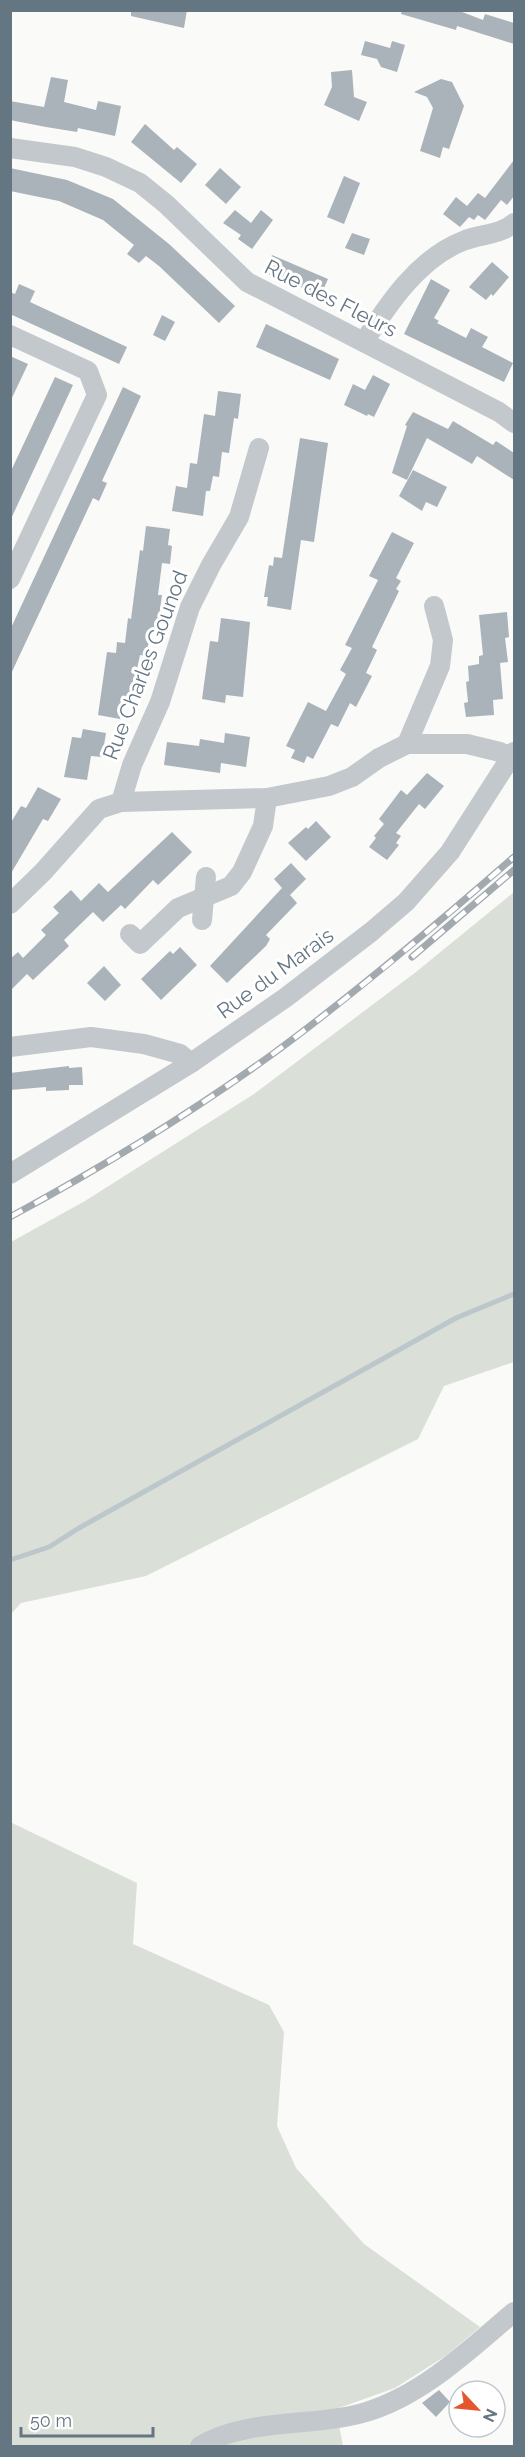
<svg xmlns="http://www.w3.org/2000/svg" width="525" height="2457" viewBox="0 0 525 2457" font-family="Raleway,sans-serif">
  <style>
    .green { fill: #dadfd7 }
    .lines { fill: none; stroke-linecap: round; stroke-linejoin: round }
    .stream { stroke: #bbc7cb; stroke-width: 5 }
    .building { fill: #aab3b9 }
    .minor { stroke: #c3c8cc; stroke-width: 20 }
    .rail-casing { stroke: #a2aab0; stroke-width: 7 }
    .rail { stroke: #fff; stroke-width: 4.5; stroke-dasharray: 14; stroke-linecap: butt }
    .labels { text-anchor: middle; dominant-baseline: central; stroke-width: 6; stroke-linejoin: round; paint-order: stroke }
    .street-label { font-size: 21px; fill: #657683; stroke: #fff }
  </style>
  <rect width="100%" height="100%" fill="#fafaf8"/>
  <g class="green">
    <path d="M514,892V1362L444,1386L418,1439L146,1576L21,1603L11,1614V1242L85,1201L254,1094L416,972Z"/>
    <path d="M10,1822L137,1883L133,1944L269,2005L284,2032L277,2126L296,2168L364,2244L480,2327L447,2355L395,2388L336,2409L343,2446H11Z"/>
  </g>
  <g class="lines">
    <path class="stream" d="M10,1560L49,1547L79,1528L456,1318L514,1294"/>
  </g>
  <g class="building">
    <path d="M131,10H187L184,28L131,16Z"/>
    <path d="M402,10H457L483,20L485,14L514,23V44L457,26L456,30L401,14Z"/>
    <path d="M365,41L390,48L392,41L405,45L397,72L381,67L377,59L361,55Z"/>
    <path d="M352,70L354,97L367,102L359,121L324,105L332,87L331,72Z"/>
    <path d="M51,77L68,80L64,102L96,110L98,101L121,106L115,136L78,128L77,132L46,127L10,120V101L44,107Z"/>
    <path d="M441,79L452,82L464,106L449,149L443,147L440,158L420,151L433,108L427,97L414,92Z"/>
    <path d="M145,124L174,150L177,147L197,164L181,183L131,142Z"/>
    <path d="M514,160V196L507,205L501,200L485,220L478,215L474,220L469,217L460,227L443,214L456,197L467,206L478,193L485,198Z"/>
    <path d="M10,168L67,180L113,199L169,244L235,306L219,323L159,266L146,256L139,263L127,254L134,245L103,220L59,201L10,191Z"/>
    <path d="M220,168L241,187L226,204L205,185Z"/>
    <path d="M344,176L360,183L344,224L327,217Z"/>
    <path d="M235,210L251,223L261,210L273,220L252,249L238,239L241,235L223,223Z"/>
    <path d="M352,233L370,239L364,255L345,248Z"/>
    <path d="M272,255L328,279L321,295L265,273Z"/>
    <path d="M492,262L509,277L493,296L491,294L486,300L469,287Z"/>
    <path d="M431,279L450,290L434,318L439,321L437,323L466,338L471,328L488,337L482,347L513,363L504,382L404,334Z"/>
    <path d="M19,284L35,291L30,302L127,347L119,364L10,314V292L15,294Z"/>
    <path d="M162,315L175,322L165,341L153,335Z"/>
    <path d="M266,324L339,359L330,380L256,347Z"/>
    <path d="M10,356L28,364L10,402Z"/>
    <path d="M373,375L390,384L374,417L368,414L367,416L344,405L353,384L365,390Z"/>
    <path d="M55,377L73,385L10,521V473Z"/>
    <path d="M123,387L141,396L102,481L107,483L99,501L93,498L10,676V630Z"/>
    <path d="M218,391L241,394L238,419L234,418L229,453L222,452L219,477L213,476L210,491H206L203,516L172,511L176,486L187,488L190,463L197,464L204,414L215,416Z"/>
    <path d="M413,412L448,429L453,421L493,445L496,441L514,453V480L477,456L472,464L427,438L407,480L392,473L407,426L405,425Z"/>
    <path d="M300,438L328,443L314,542L301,540L291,610L267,606L268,597H264L269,565L273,566L274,557L282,558Z"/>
    <path d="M413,470L447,487L437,507L426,502L422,511L399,496Z"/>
    <path d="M146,526L170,529L168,545L172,546L170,564L162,563L158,595H162L157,631H151L146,656L140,655L130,704L123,703L120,719L98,715L107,652L116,653L117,642L125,643L128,618L131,619L140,550L143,551Z"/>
    <path d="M392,532L414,543L396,578L401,581L396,589L399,591L372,647L377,650L366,673L372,676L356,707L350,703L338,727L331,724L313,759L307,756L304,763L291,758L295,750L286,746L308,702L326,711L346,674L340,670L352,648L345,645L378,580L369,576Z"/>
    <path d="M507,612L509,637L505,638L508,662L500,663L503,699L493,700L494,715L466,717L464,703L468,702L466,682L469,681L468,666L479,664V656L483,655L479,615Z"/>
    <path d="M221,618L250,622L243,697L226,695L225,703L202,699L210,641L218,642Z"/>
    <path d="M83,729L106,733L102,757L91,756L87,780L64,777L72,737L81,738Z"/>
    <path d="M225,733L250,737L246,767L221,763L220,773L164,765L167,742L199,746L200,739L224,743Z"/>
    <path d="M427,773L444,786L425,809L419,804L396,833L401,836L396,843L399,845L387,860L369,847L376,838L374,836L384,824L379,819L401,790L407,795Z"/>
    <path d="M38,787L61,799L48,821L43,819L10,875V824L21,806L26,808Z"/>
    <path d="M316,821L331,837L306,861L288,843L306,827L308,829Z"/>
    <path d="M172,832L192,852L185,859L158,885L153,880L125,909L121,905L103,922L93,912L64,940L69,946L33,980L27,974L10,991V959L18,952L23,958L46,935L41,930L59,913L53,907L71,890L81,901L99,883L108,892Z"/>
    <path d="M291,863L306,879L290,895L297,903L266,935L270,939L266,946L227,983L210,966L282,888L274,879Z"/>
    <path d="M180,947L197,965L161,1000L141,979L170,951L173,954Z"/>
    <path d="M104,966L121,985L105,1001L87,983Z"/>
    <path d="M69,1066V1068L82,1067L83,1085H69V1090L46,1091V1087L10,1090V1073Z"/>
    <path d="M439,2390L450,2402L436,2417L422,2403Z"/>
  </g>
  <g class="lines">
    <g class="minor">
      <path d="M10,148L75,157L106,167L140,183L166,204L247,282L499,412L514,423"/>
      <path d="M10,335L88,371L97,395L10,579"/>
      <path d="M364,342C388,304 419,258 463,241C480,234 500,235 514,223"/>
      <path d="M407,744L440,666L443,640L434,606"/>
      <path d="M121,802L132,765L160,702L190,607L211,565L239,517L259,448"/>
      <path d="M10,904L43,872L99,809L121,802L267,798L329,786L352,777L379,758L407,744H467L500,752L511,757"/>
      <path d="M202,920L206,877"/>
      <path d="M130,934L140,944L178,908L231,886L242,872L263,826L267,798"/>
      <path d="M10,1047L91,1037L144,1044L180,1054L191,1063"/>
      <path d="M10,1174L191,1063L285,998L371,932L406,902L450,852L514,752"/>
      <path d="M200,2446C249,2417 313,2428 366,2412C423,2395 470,2349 514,2312"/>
    </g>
    <defs>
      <g id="rail">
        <path d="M412,957L514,870"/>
        <path d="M10,1217C101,1168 190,1114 274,1053C357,992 436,925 514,857"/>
      </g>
    </defs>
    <use href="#rail" class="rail-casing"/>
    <use href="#rail" class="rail"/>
  </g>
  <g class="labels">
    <g class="street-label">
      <text transform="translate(331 298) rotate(27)">Rue des Fleurs</text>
      <text transform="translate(145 665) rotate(-69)">Rue Charles Gounod</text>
      <text transform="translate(275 973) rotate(-36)">Rue du Marais</text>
    </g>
  </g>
  <rect width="525" height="2457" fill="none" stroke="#657683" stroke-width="24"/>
  <g transform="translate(477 2409) rotate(116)"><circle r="28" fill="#ffffff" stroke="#c1c8cd" stroke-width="1.5"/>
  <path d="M0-4.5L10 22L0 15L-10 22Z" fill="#e4572e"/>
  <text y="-9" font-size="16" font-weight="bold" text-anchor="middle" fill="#657683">N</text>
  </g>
  <path d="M21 2427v9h132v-9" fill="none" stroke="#657683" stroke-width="3"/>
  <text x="30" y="2427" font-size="18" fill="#657683" stroke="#ffffff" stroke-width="4.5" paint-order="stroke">50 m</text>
</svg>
